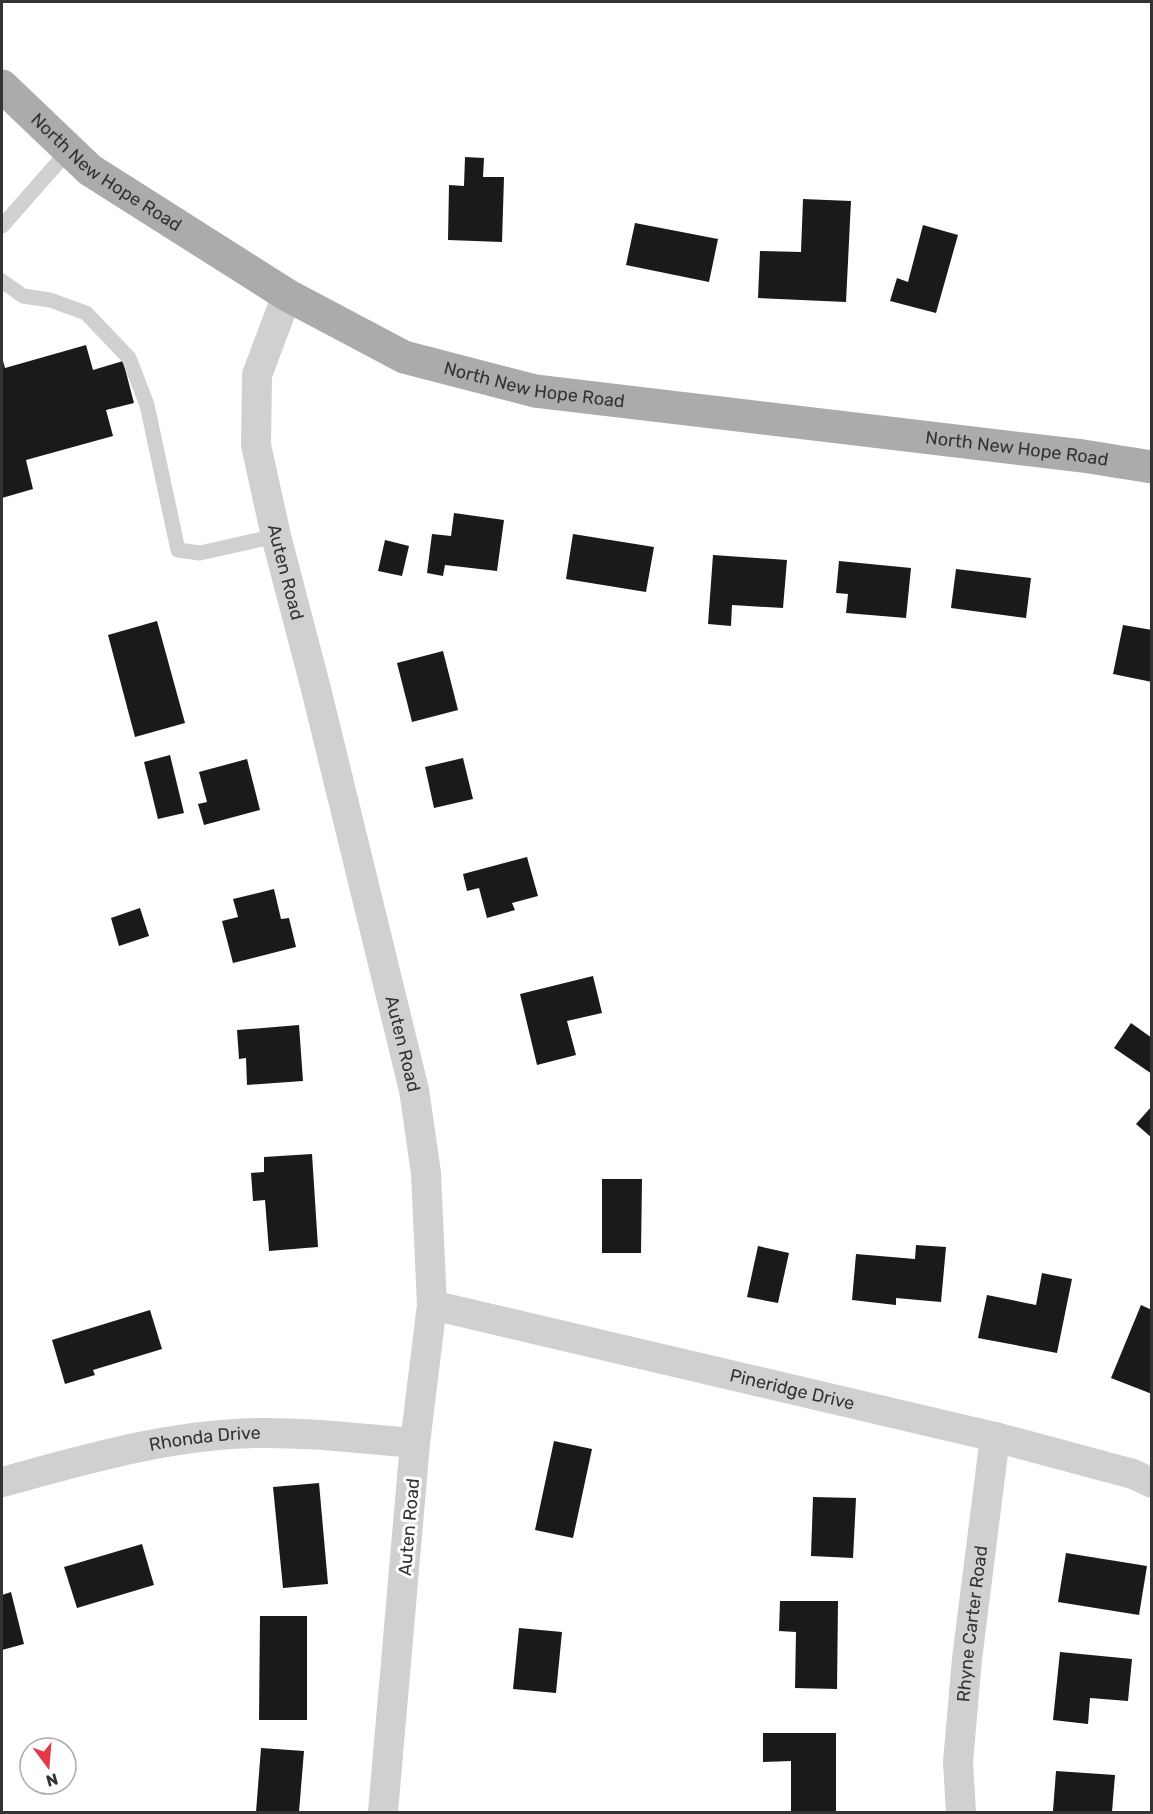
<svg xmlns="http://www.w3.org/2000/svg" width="1153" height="1814" viewBox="0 0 1153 1814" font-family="Rubik,sans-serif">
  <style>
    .building { fill: #1a1a1a }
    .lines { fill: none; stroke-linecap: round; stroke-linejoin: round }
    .lane { stroke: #d0d0d0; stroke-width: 15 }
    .street { stroke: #d0d0d0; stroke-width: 30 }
    .primary { stroke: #ababab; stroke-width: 33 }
    .labels { text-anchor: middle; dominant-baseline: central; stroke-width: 6; stroke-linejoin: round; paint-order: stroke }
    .street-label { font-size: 18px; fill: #333; stroke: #fff }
  </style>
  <rect width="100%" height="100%" fill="#fff"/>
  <g class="building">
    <path d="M465,157L484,158L483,177H504L502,242L448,240L449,185L464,186Z"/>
    <path d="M803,199L851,201L846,302L758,298L760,251L801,252Z"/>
    <path d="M635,223L718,239L709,282L626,265Z"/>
    <path d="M923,225L958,235L936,313L890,301L897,278L908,282Z"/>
    <path d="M86,345L93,370L123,361L134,403L106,410L113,436L26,460L33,489L2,498V357L5,368Z"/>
    <path d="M454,513L504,520L497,571L445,565L443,576L427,573L432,534L451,536Z"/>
    <path d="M573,534L654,547L646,592L566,579Z"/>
    <path d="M385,540L409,546L402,576L378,571Z"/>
    <path d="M713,555L787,560L783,608L732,605L731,626L708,624Z"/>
    <path d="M839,561L911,568L906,618L846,613L848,594L836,593Z"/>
    <path d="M956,569L1031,578L1026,618L951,608Z"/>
    <path d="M157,621L185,723L135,737L108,635Z"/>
    <path d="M1123,625L1152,630V682L1113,674Z"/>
    <path d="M443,651L458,710L412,722L397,663Z"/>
    <path d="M170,755L184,813L158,819L144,762Z"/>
    <path d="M463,758L473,799L434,808L425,767Z"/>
    <path d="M247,759L260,810L204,825L198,804L207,802L199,772Z"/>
    <path d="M527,857L538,896L512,903L515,910L487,918L479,888L467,891L463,874Z"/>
    <path d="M274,889L281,919L289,918L296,947L233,963L222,921L238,917L233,899Z"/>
    <path d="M140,908L149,936L119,946L111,918Z"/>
    <path d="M593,976L602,1013L567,1021L576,1055L537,1065L520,994Z"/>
    <path d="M1131,1023L1152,1038V1074L1114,1048Z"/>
    <path d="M299,1025L303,1081L247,1085L246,1058L239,1059L237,1030Z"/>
    <path d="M1152,1106V1138L1136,1124Z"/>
    <path d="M312,1154L318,1247L269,1251L265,1200L253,1201L251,1173L264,1172V1157Z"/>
    <path d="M602,1179H642L641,1253H602Z"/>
    <path d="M916,1245L946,1247L941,1302L896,1298V1305L852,1300L856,1254L915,1259Z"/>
    <path d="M758,1246L789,1253L778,1303L747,1297Z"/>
    <path d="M1042,1273L1072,1279L1057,1353L978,1338L987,1295L1036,1305Z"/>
    <path d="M1141,1305L1152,1310V1394L1111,1378Z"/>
    <path d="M150,1310L162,1349L93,1370L95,1375L65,1384L52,1340Z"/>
    <path d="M554,1441L592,1449L573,1538L535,1530Z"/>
    <path d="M319,1483L328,1584L283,1588L273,1487Z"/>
    <path d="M813,1497L856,1498L853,1558L811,1556Z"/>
    <path d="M142,1544L154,1585L77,1608L64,1567Z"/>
    <path d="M1066,1553L1147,1566L1139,1615L1058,1602Z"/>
    <path d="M11,1592L24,1644L2,1650V1595Z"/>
    <path d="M780,1601H838L837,1689L795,1688L796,1632L779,1631Z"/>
    <path d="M260,1616H307V1720H259Z"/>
    <path d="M519,1628L562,1632L556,1693L513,1689Z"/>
    <path d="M1060,1652L1132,1659L1128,1701L1090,1698L1088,1724L1053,1720Z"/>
    <path d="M763,1733H836V1812H791V1761L763,1762Z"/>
    <path d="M261,1748L304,1751L299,1812H256Z"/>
    <path d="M1056,1771L1115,1775L1112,1812L1053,1811Z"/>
  </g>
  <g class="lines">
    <g class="lane">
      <path d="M2,226L69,150"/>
      <path d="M2,281L23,296L50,300L86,313L129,358L147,405L178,550L200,553L276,536"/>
    </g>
    <g class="street">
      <path id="s1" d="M287,295L257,375L256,445L276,536L316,689L414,1090L426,1173L432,1305L415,1443L383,1812"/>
      <path id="s2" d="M432,1305L995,1437L1133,1474L1152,1483"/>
      <path id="s3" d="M2,1482C87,1459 167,1435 256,1433C309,1432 363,1439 415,1443"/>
      <path id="s4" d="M961,1812L958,1762L967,1659L995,1437"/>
    </g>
    <path class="primary" id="s5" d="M2,86L90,170L287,295L404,357L535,391L1083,456L1152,467"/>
  </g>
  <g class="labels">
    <g class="street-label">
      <text stroke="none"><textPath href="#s5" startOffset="136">North New Hope Road</textPath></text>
      <text stroke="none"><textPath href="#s5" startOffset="621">North New Hope Road</textPath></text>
      <text stroke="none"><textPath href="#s5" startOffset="1108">North New Hope Road</textPath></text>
      <text stroke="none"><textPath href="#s1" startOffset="286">Auten Road</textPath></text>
      <text stroke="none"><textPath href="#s1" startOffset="772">Auten Road</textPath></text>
      <text stroke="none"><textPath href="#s2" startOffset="370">Pineridge Drive</textPath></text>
      <text stroke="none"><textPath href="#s3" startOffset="208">Rhonda Drive</textPath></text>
      <text transform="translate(409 1527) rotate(-85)">Auten Road</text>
      <text stroke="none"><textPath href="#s4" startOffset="189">Rhyne Carter Road</textPath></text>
    </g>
  </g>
  <rect width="1153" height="1814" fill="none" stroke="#333333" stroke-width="6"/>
  <g transform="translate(48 1766) rotate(164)"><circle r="28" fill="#ffffff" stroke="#adadad" stroke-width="1.5"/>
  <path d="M0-4.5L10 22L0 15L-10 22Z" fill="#e63946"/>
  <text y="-9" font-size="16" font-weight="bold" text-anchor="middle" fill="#333333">N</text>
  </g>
</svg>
